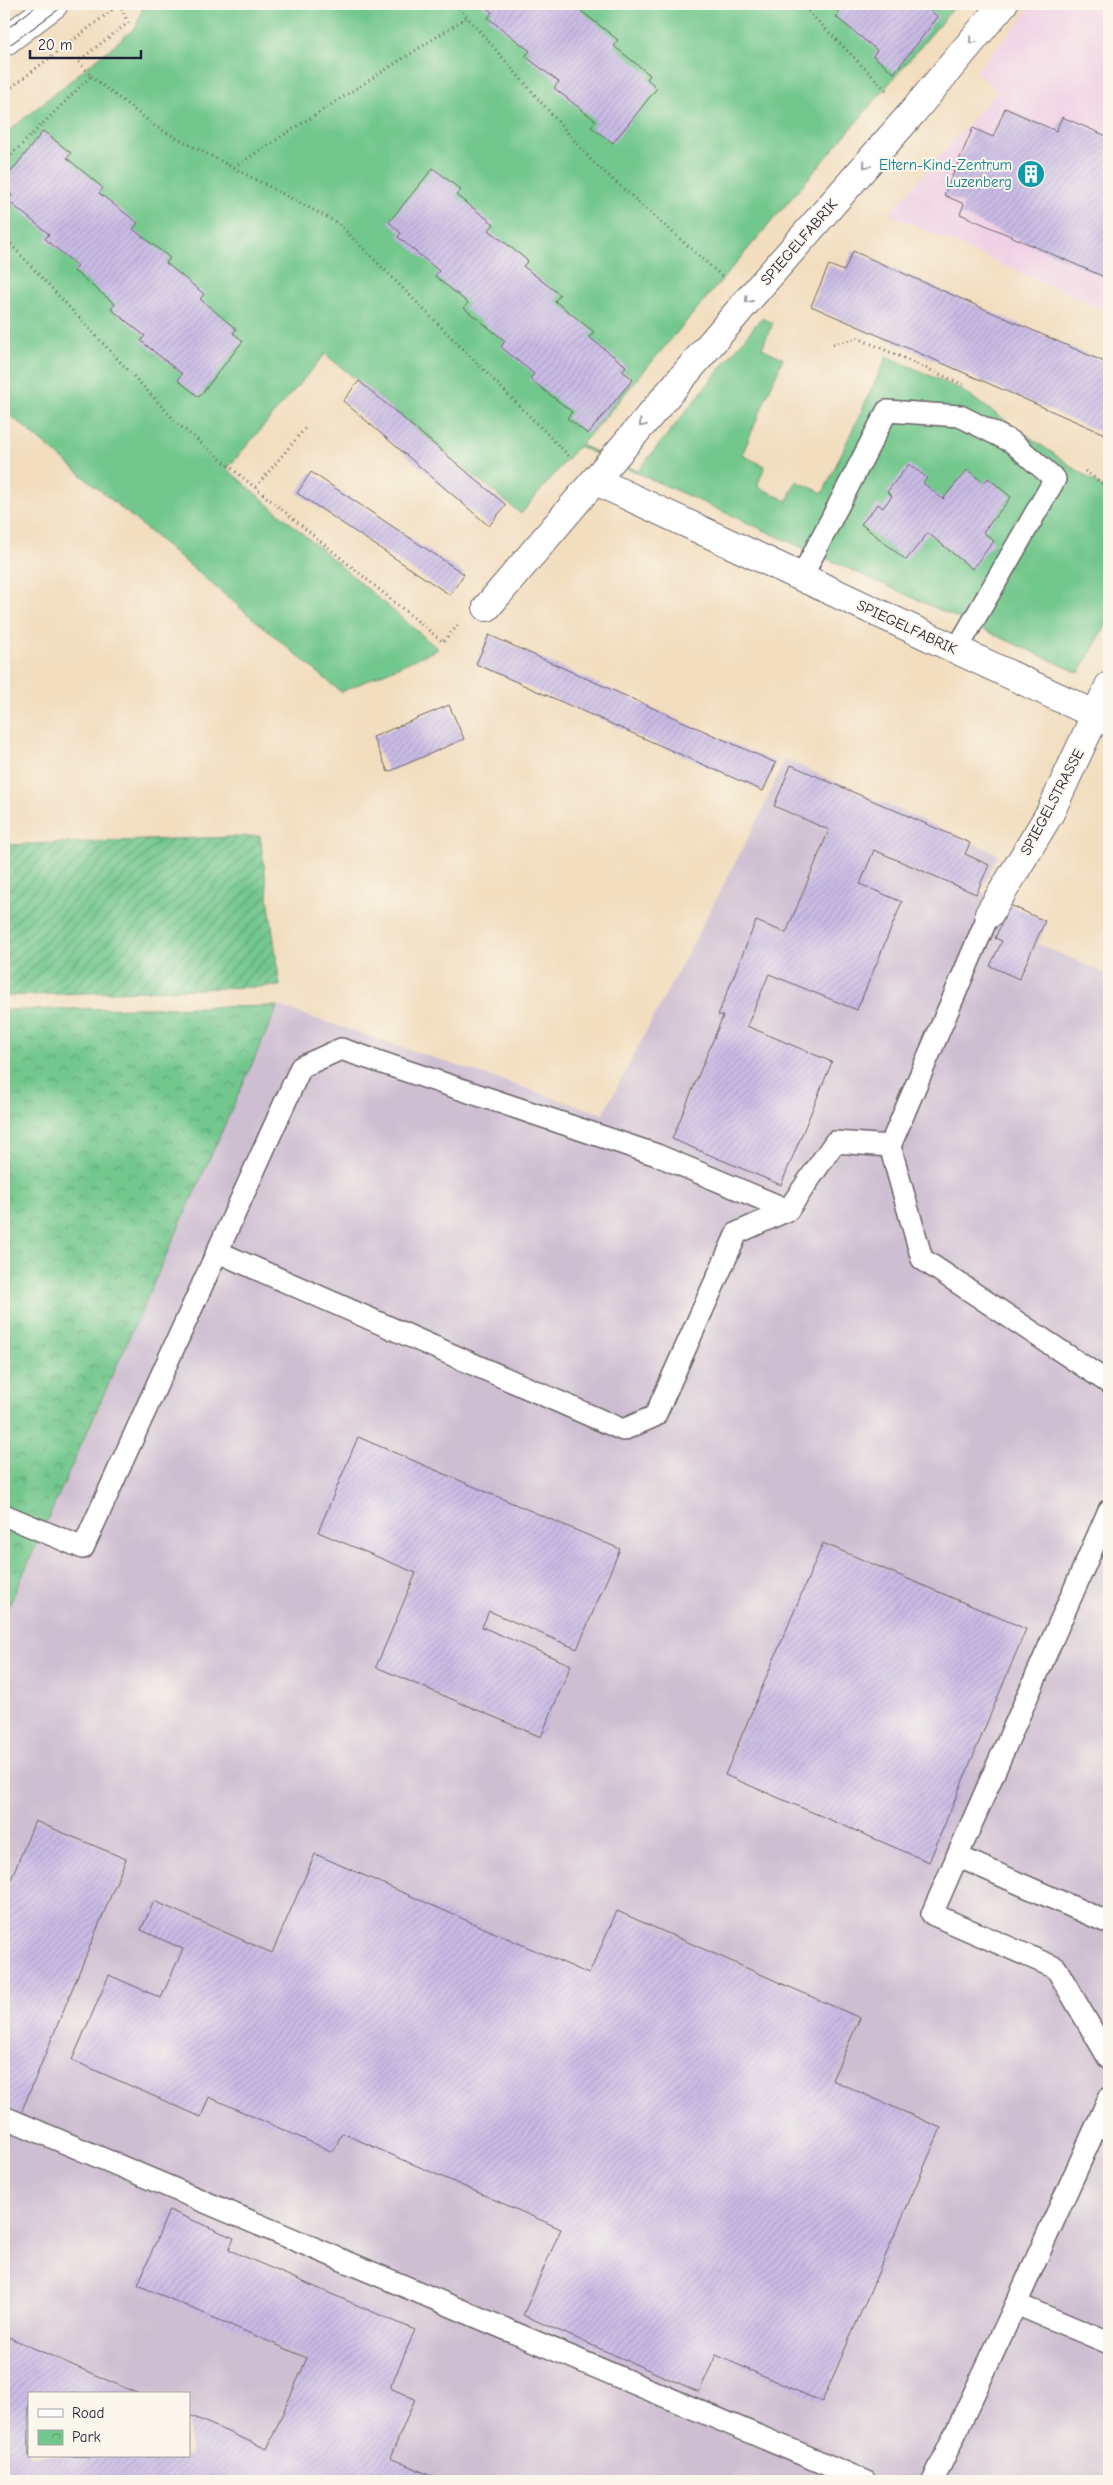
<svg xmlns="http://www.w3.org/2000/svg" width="1113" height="2485" viewBox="0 0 1113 2485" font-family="'Comic Neue',sans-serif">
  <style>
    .built { fill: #f0d0e5 }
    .industrial { fill: #cebed2; fill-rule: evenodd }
    .grass { fill: #72c78c; stroke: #4a7464 }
    .park { fill: url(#park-crowns); stroke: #4a7464 }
    .garden { fill: url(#garden-furrows); stroke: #4a7464 }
    .building { fill: url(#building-hatch) }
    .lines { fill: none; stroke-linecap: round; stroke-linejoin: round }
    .service-casing { stroke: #6b6369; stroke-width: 24 }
    .minor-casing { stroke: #6b6369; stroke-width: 30 }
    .primary-casing { stroke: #6b6369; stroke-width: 30 }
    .path { stroke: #6b6369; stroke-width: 3; stroke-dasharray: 1 4; stroke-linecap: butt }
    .service { stroke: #fff; stroke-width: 21 }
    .minor { stroke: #fff; stroke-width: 28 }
    .primary { stroke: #fff; stroke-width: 28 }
    .tram { stroke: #22223b; stroke-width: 1 }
    .oneway { stroke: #9c9ca7 }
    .labels { text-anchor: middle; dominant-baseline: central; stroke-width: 4; stroke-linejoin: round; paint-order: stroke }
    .culture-label { font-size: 15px; fill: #0d838f; stroke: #fbf7ec; text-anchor: end }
    .street-label { font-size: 15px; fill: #22223b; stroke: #fbf7ec }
  </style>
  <defs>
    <pattern id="park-crowns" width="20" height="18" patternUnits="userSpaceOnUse" patternTransform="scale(1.25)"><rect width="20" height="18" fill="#72c78c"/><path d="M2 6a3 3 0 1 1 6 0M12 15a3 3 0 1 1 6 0" fill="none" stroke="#5da174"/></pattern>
    <pattern id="garden-furrows" width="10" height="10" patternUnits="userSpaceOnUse" patternTransform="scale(1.25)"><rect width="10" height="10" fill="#72c78c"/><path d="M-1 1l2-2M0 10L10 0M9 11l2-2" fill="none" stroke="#5da174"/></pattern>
    <pattern id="building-hatch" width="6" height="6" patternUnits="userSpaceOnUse" patternTransform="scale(1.25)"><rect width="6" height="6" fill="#c9bbe5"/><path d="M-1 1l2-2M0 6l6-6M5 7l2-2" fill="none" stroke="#aca0c5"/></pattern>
  </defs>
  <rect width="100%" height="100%" fill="#fbf7ec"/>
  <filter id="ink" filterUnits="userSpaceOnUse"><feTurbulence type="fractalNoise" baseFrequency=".02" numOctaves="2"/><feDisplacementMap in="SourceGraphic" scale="10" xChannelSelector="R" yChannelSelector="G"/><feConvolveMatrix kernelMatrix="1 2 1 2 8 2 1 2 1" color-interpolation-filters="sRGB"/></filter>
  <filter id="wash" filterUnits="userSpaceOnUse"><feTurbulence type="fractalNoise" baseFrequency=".0096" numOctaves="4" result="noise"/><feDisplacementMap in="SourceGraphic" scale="20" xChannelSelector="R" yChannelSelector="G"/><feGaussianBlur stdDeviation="1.12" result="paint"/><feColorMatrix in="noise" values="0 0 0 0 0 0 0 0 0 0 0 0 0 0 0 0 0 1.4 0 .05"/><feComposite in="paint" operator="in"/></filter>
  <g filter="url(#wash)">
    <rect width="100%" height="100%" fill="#f2ddbe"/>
    <path class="built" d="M1034,4H1109V312L889,214L997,91L976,72Z"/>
    <path class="industrial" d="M785,759L998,854L981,892L1047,922L1038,944L1109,975V2481H4V1619L278,1006L603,1114L759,817ZM29,2394H189V2456H29Z"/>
    <path class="grass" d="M144,4H957L581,445L638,471L761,318L773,323L762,348L783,358L742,455L765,466L757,486L787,501L796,481L823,493L887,356L960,389L1109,492V620L1079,673L578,446L521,514L325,354L227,469L438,649L341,692L4,410V135L136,27Z"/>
    <path class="park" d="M278,1006L4,1617V1010Z"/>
    <path class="garden" d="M260,836L280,986L4,996V845Z"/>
    <g id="blocks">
      <g class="building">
        <path d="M481,4H583L584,5L580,10L618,40L614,46L650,75L647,79L657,88L613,143L591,127L596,121L554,88L559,82L525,56L530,51L488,18L492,12Z"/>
        <path d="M829,4H930L928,9L938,17L894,73L873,56L877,50L836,17L839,12Z"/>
        <path d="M1005,108L1056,131L1062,117L1109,137V279L960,214L964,204L944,195L973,128L993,137Z"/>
        <path d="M43,131L71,153L67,158L103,188L99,193L138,223L133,229L170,258L166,263L204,294L200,299L236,329L233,333L243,341L199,397L178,380L182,374L141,341L145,336L111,309L115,304L74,271L78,266L45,239L49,234L8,201L12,195L4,189V181Z"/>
        <path d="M433,168L461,190L456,195L494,224L489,230L528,261L523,266L560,295L555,301L594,332L589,337L626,366L622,371L633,379L588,434L567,418L572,412L530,379L534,374L501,347L505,341L464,308L468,303L435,276L439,271L398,237L401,233L389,222Z"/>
        <path d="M853,251L1109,364V436L811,306L829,265L844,271Z"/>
        <path d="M359,381L506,505L489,526L343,401Z"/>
        <path d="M909,464L927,478L923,483L943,499L967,470L984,483L988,478L1011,497L983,532L994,541L972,569L928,533L906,560L861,524L878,504L883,508L892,496L887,492Z"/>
        <path d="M311,472L464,574L450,595L297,493Z"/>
        <path d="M489,635L776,763L763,791L476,664Z"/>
        <path d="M449,705L464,739L388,772L373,737Z"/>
        <path d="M791,765L970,843L965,854L989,865L976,894L874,850L860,884L902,902L857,1010L769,974L747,1026L832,1062L781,1185L672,1139L723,1016L718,1015L756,921L786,933L829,830L774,806Z"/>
        <path d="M1010,905L1045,921L1019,979L990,966L1002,941L995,938Z"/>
        <path d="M358,1437L620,1549L577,1649L489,1611L482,1627L571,1665L541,1737L376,1667L416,1573L318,1532Z"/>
        <path d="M823,1543L1026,1629L929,1862L725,1775Z"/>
        <path d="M35,1821L126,1859L4,2154V1896Z"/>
        <path d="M315,1854L589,1974L617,1911L860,2018L832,2080L941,2128L822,2402L716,2355L699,2392L523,2315L561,2229L342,2133L333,2152L209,2097L201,2117L72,2060L109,1975L161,1998L183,1949L141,1930L154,1901L272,1953Z"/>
        <path d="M169,2210L234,2238L229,2250L415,2330L390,2388L415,2399L390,2458L444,2481H4V2346L8,2337L139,2394H29V2456H189V2415L267,2449L307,2358L138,2285Z"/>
      </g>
    </g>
  </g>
  <g filter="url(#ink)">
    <use href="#blocks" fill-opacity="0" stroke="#6b6369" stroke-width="1"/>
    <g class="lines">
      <defs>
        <g id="service">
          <path d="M801,578L887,411L960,416L1012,442L1055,479L956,651"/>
          <path d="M989,914L890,1146L922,1259L1109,1383"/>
          <path d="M218,1252L623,1430L655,1416L737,1233L788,1210"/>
          <path d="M1109,1510L932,1914L1056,1968L1109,2059"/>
          <path d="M4,1515L83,1548L301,1067L341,1049L657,1155L788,1210L835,1142L890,1146"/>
          <path d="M957,1856L1109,1923"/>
          <path d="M1109,2098L1016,2304L1109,2343"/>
          <path d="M4,2117L865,2481"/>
          <path d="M933,2481L1016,2304"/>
        </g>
        <g id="minor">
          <path d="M596,481L1109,721"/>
          <path d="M487,607L748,300L912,113L1003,4"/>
          <path d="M989,914L1050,813L1109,686"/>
        </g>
        <path id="primary" d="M4,42L54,4"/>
      </defs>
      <use href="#service" class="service-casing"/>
      <use href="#minor" class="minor-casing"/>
      <use href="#primary" class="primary-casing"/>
      <g class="path">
        <path d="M456,4L593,162L724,278"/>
        <path d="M801,4L887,91"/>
        <path d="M91,76L156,127L338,223L571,458"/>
        <path d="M4,93L120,4"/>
        <path d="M4,162L91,76L78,61L128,23L120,4"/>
        <path d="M234,167L466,18"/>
        <path d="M4,237L179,425L443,642L459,624"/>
        <path d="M833,344L858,338L964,385"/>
        <path d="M1085,471L1109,488"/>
        <path d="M256,487L306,427"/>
      </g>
      <use href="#service" class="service"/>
      <use href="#minor" class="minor"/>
      <use href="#primary" class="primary"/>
      <g class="tram">
        <path d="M4,31L39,4"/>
        <path d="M4,49L66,4"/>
      </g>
    </g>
    <defs><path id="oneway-chevron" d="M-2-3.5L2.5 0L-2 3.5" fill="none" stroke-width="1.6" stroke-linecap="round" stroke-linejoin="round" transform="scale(1.25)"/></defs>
    <g class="oneway">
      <use href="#oneway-chevron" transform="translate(972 41) rotate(130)"/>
      <use href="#oneway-chevron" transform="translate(866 165) rotate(131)"/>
      <use href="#oneway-chevron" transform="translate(748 300) rotate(131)"/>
      <use href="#oneway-chevron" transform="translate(642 424) rotate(130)"/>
    </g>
  </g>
  <defs>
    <symbol id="building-disc" viewBox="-11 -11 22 22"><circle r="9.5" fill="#0f9aa8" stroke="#fbf7ec"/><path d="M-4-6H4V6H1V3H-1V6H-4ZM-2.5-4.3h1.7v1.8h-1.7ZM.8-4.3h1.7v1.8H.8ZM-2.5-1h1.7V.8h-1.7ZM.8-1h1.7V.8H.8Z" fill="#fff"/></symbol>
  </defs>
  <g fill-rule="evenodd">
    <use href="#building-disc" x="1015" y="158" width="32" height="32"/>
  </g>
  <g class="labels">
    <g class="culture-label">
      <text x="1012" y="165">Eltern-Kind-Zentrum<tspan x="1012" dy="17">Luzenberg</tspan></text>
    </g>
    <g class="street-label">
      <text transform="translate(799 242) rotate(-49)">SPIEGELFABRIK</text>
      <text transform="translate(907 627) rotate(25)">SPIEGELFABRIK</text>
      <text transform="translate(1052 802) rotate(-62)">SPIEGELSTRASSE</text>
    </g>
  </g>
  <rect width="1113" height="2485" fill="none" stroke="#fbf7ec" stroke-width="20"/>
  <rect x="28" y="2392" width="162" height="65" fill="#fbf7ec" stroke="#a4a2a5"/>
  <rect x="38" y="2409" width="25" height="8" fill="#ffffff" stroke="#a4a2a5"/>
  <text x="72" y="2418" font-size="15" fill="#22223b">Road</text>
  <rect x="38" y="2430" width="25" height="15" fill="url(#park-crowns)" stroke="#a4a2a5"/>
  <text x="72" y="2442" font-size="15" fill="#22223b">Park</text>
  <path d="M30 50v8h111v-8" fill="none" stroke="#22223b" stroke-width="2.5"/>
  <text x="38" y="50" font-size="15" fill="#22223b" stroke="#fbf7ec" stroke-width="4" paint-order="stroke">20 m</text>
</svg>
